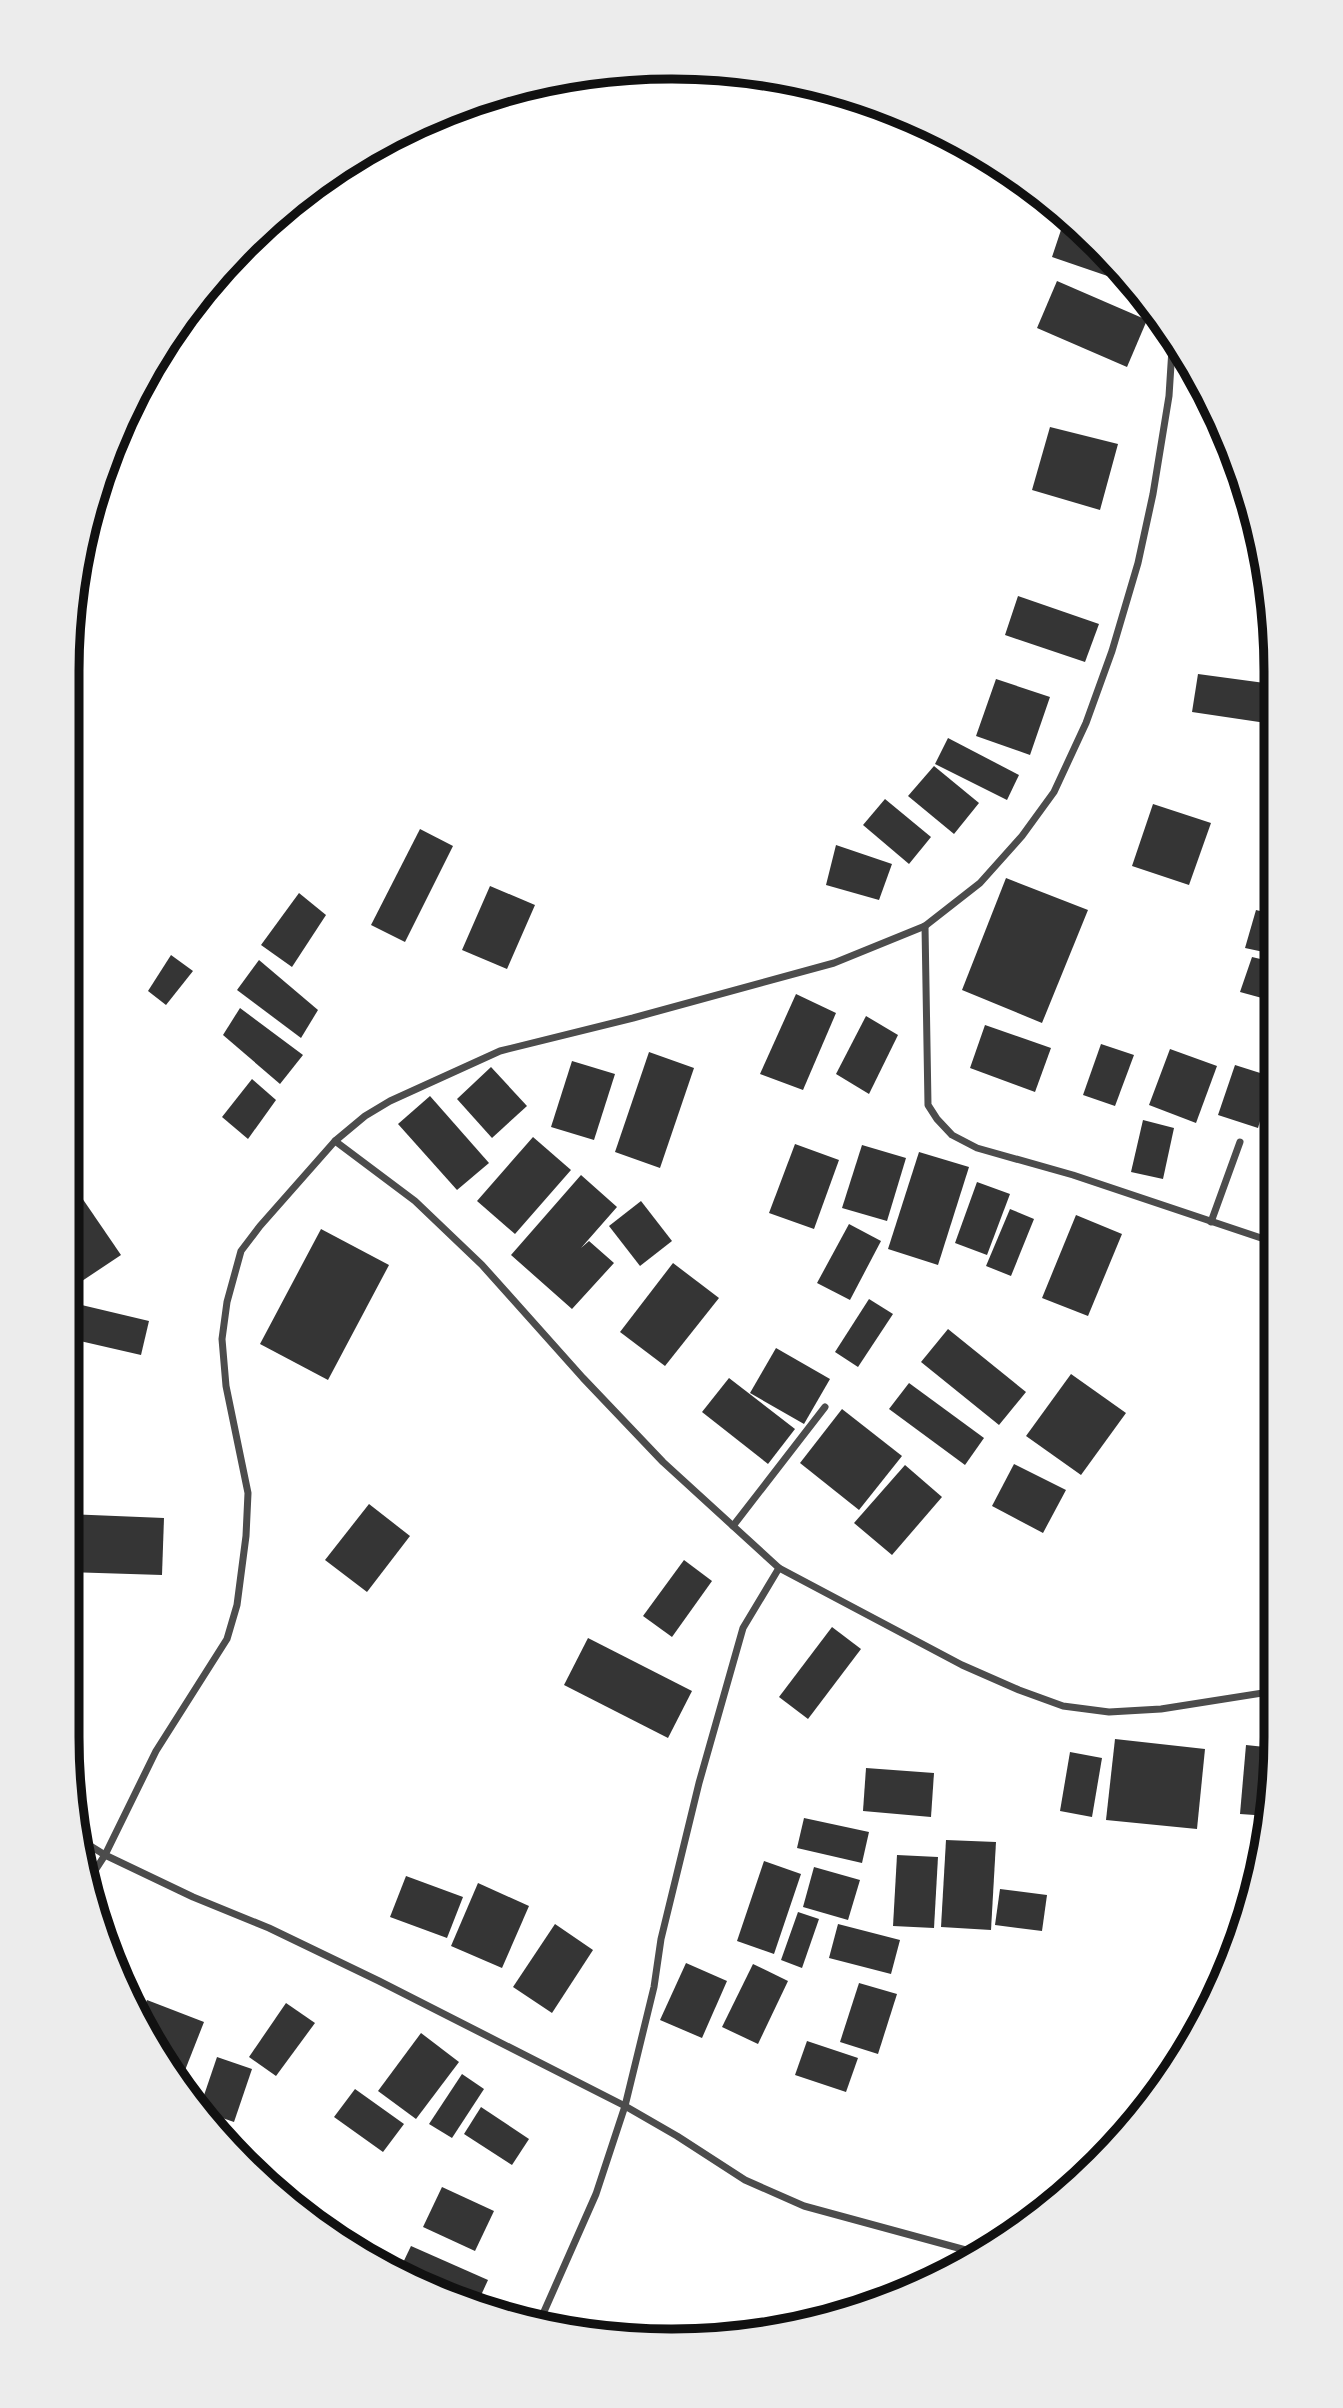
<svg xmlns="http://www.w3.org/2000/svg" width="1343" height="2408" viewBox="0 0 1343 2408" font-family="Quicksand,sans-serif">
  <style>
    .building { fill: #353535 }
    .lines { fill: none; stroke-linecap: round; stroke-linejoin: round }
    .minor { stroke: #4c4c4c; stroke-width: 7 }
    .rim { fill: none; stroke: #111; stroke-width: 9 }
  </style>
  <rect width="100%" height="100%" fill="#fff"/>
  <g class="building">
    <path d="M1065,218L1099,243L1127,277L1125,282L1052,257Z"/>
    <path d="M1057,281L1147,320L1127,367L1037,328Z"/>
    <path d="M1050,427L1118,444L1100,510L1032,490Z"/>
    <path d="M1018,596L1099,624L1085,662L1005,635Z"/>
    <path d="M1198,674L1272,684L1266,723L1192,712Z"/>
    <path d="M996,679L1050,697L1030,755L976,736Z"/>
    <path d="M948,738L1019,775L1007,800L935,764Z"/>
    <path d="M934,766L979,803L954,834L908,796Z"/>
    <path d="M885,799L931,837L909,864L863,825Z"/>
    <path d="M1153,804L1211,823L1189,885L1132,866Z"/>
    <path d="M420,829L453,846L405,942L371,925Z"/>
    <path d="M836,845L892,864L879,900L826,885Z"/>
    <path d="M1006,878L1088,910L1042,1023L962,990Z"/>
    <path d="M490,886L535,905L507,969L462,950Z"/>
    <path d="M299,893L326,915L292,967L261,945Z"/>
    <path d="M1256,910L1272,914L1273,954L1245,948Z"/>
    <path d="M171,955L193,971L166,1005L148,991Z"/>
    <path d="M1252,957L1273,962V1001L1240,992Z"/>
    <path d="M259,960L318,1010L301,1038L237,990Z"/>
    <path d="M796,994L836,1013L803,1090L760,1074Z"/>
    <path d="M240,1008L303,1055L280,1084L223,1035Z"/>
    <path d="M866,1016L898,1035L869,1094L836,1074Z"/>
    <path d="M985,1025L1051,1048L1035,1092L970,1068Z"/>
    <path d="M1101,1044L1134,1055L1115,1106L1083,1095Z"/>
    <path d="M1170,1049L1217,1066L1196,1123L1149,1105Z"/>
    <path d="M649,1052L694,1068L660,1168L615,1152Z"/>
    <path d="M572,1061L615,1074L594,1140L551,1127Z"/>
    <path d="M1235,1065L1273,1077L1258,1128L1218,1115Z"/>
    <path d="M491,1067L527,1106L492,1138L457,1099Z"/>
    <path d="M252,1079L276,1100L248,1139L222,1117Z"/>
    <path d="M430,1096L489,1163L457,1190L398,1124Z"/>
    <path d="M1143,1120L1174,1128L1163,1179L1131,1172Z"/>
    <path d="M533,1137L571,1170L515,1234L477,1201Z"/>
    <path d="M795,1144L839,1160L814,1229L769,1213Z"/>
    <path d="M862,1145L906,1158L887,1221L842,1208Z"/>
    <path d="M919,1152L969,1167L938,1265L888,1249Z"/>
    <path d="M581,1175L617,1207L581,1248L589,1241L614,1263L572,1309L511,1255Z"/>
    <path d="M67,1176L121,1255L82,1281L67,1259Z"/>
    <path d="M977,1182L1010,1194L987,1255L955,1243Z"/>
    <path d="M641,1201L672,1241L640,1266L609,1226Z"/>
    <path d="M1010,1209L1034,1219L1011,1276L986,1266Z"/>
    <path d="M1076,1215L1122,1234L1088,1316L1042,1298Z"/>
    <path d="M849,1224L881,1241L850,1300L817,1283Z"/>
    <path d="M321,1229L389,1265L328,1380L260,1344Z"/>
    <path d="M673,1263L719,1298L665,1366L620,1332Z"/>
    <path d="M869,1299L893,1314L858,1367L835,1352Z"/>
    <path d="M69,1302L149,1321L141,1355L67,1338Z"/>
    <path d="M948,1329L1026,1392L999,1425L921,1362Z"/>
    <path d="M776,1348L830,1379L804,1424L750,1393Z"/>
    <path d="M1071,1374L1126,1413L1081,1475L1026,1436Z"/>
    <path d="M729,1378L795,1429L768,1464L702,1412Z"/>
    <path d="M909,1383L984,1438L965,1465L889,1409Z"/>
    <path d="M842,1409L902,1456L859,1510L800,1463Z"/>
    <path d="M1014,1464L1066,1490L1043,1533L992,1506Z"/>
    <path d="M905,1465L942,1497L892,1555L854,1523Z"/>
    <path d="M369,1504L410,1536L367,1592L325,1560Z"/>
    <path d="M67,1514L164,1518L162,1575L67,1572Z"/>
    <path d="M684,1560L712,1581L672,1637L643,1616Z"/>
    <path d="M832,1627L861,1649L808,1719L779,1697Z"/>
    <path d="M588,1638L692,1691L668,1738L564,1685Z"/>
    <path d="M1115,1739L1205,1749L1197,1829L1106,1820Z"/>
    <path d="M1246,1745L1275,1748V1776L1269,1816L1240,1814Z"/>
    <path d="M1070,1752L1102,1758L1092,1817L1060,1811Z"/>
    <path d="M866,1768L934,1773L931,1817L863,1811Z"/>
    <path d="M804,1818L869,1832L862,1863L797,1848Z"/>
    <path d="M946,1840L996,1842L991,1930L941,1927Z"/>
    <path d="M897,1855L938,1857L934,1928L893,1926Z"/>
    <path d="M764,1861L801,1874L774,1954L737,1941Z"/>
    <path d="M814,1867L860,1880L848,1920L803,1907Z"/>
    <path d="M406,1876L463,1897L447,1938L390,1917Z"/>
    <path d="M478,1883L529,1906L502,1968L451,1946Z"/>
    <path d="M1000,1889L1047,1895L1042,1931L995,1925Z"/>
    <path d="M798,1912L819,1919L802,1968L781,1960Z"/>
    <path d="M555,1924L593,1950L552,2013L513,1987Z"/>
    <path d="M838,1924L900,1940L891,1974L829,1958Z"/>
    <path d="M686,1963L727,1981L702,2038L660,2020Z"/>
    <path d="M753,1964L788,1981L758,2044L722,2027Z"/>
    <path d="M859,1983L897,1994L878,2054L840,2042Z"/>
    <path d="M147,2000L204,2022L180,2083L142,2012Z"/>
    <path d="M286,2003L315,2023L276,2076L249,2057Z"/>
    <path d="M421,2033L459,2062L416,2119L378,2091Z"/>
    <path d="M807,2041L858,2058L846,2092L795,2075Z"/>
    <path d="M217,2057L252,2069L234,2122L199,2110Z"/>
    <path d="M462,2074L484,2089L452,2138L429,2124Z"/>
    <path d="M355,2089L404,2124L383,2152L334,2117Z"/>
    <path d="M481,2107L529,2139L512,2165L464,2134Z"/>
    <path d="M442,2187L494,2211L475,2251L423,2227Z"/>
    <path d="M411,2246L488,2280L477,2304L400,2269Z"/>
  </g>
  <g class="lines">
    <g class="minor">
      <path d="M925,926L928,1105L937,1119L952,1135L977,1148L1073,1175L1273,1242"/>
      <path d="M335,1141L415,1201L482,1265L583,1378L663,1462L779,1568L962,1665L1019,1690L1063,1706L1109,1712L1161,1709L1275,1691"/>
      <path d="M1211,1222L1240,1142"/>
      <path d="M733,1526L825,1407"/>
      <path d="M84,1842L105,1855L193,1897L269,1928L379,1981L625,2106L677,2136L745,2180L804,2206L973,2252"/>
      <path d="M90,1878L105,1855L156,1751L227,1639L237,1605L246,1536L248,1493L226,1386L222,1339L227,1302L241,1251L260,1226L335,1141L365,1116L390,1101L500,1051L633,1018L834,963L925,926L980,883L1022,836L1054,792L1086,723L1112,651L1138,563L1153,494L1169,396L1173,333"/>
      <path d="M539,2323L596,2194L625,2106L654,1987L661,1939L699,1783L743,1628L779,1568"/>
    </g>
  </g>
  <path d="M0 0H1343V2408H0ZM671 79H672A592 592 0 0 1 1264 671V1737A592 592 0 0 1 672 2329H671A592 592 0 0 1 79 1737V671A592 592 0 0 1 671 79Z" fill="#ececec" fill-rule="evenodd"/>
  <path class="rim" d="M671 79H672A592 592 0 0 1 1264 671V1737A592 592 0 0 1 672 2329H671A592 592 0 0 1 79 1737V671A592 592 0 0 1 671 79Z"/>
</svg>
